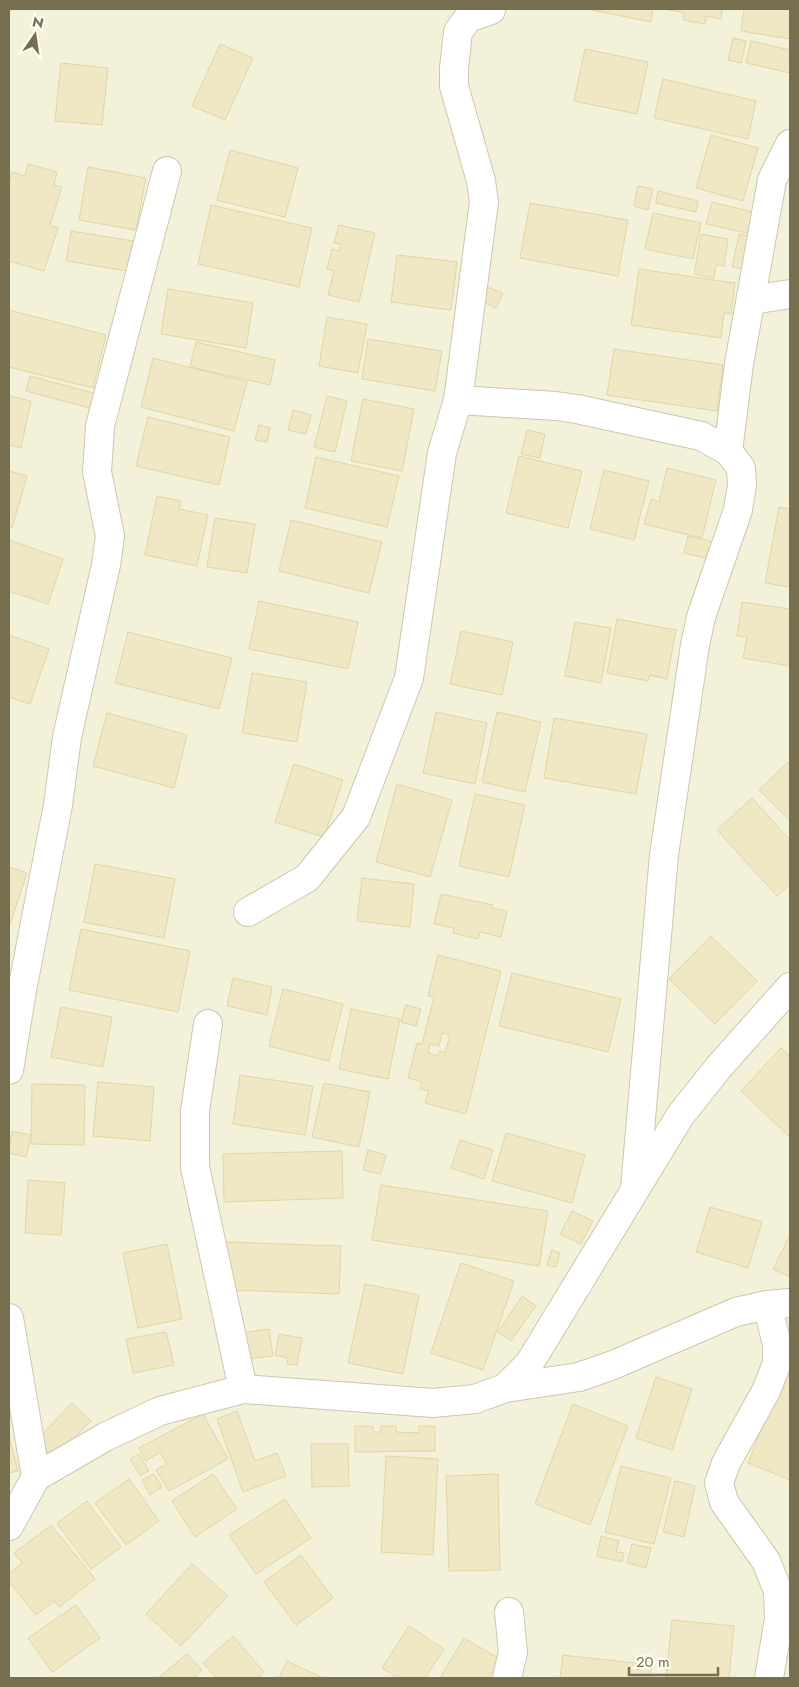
<svg xmlns="http://www.w3.org/2000/svg" width="799" height="1687" viewBox="0 0 799 1687" font-family="Jost,sans-serif">
  <style>
    .residential { fill: #f3f1da }
    .building { fill: #f0e7c4; stroke: #e2d5a5; fill-rule: evenodd }
    .lines { fill: none; stroke-linecap: round; stroke-linejoin: round }
    .street-casing { stroke: #ccc7ae; stroke-width: 30 }
    .street { stroke: #fff; stroke-width: 28 }
  </style>
  <rect width="100%" height="100%" fill="#fcfcec"/>
  <rect class="residential" x="9" y="9" width="781" height="1669"/>
  <g class="building">
    <path d="M587,9H653L651,22Z"/>
    <path d="M664,9H722L721,19L706,16L705,24L683,20L684,13Z"/>
    <path d="M744,9H790V39L741,31Z"/>
    <path d="M733,38L746,41L741,63L728,60Z"/>
    <path d="M751,41L790,50V73L746,63Z"/>
    <path d="M220,44L253,58L225,120L192,106Z"/>
    <path d="M585,49L648,62L637,114L574,101Z"/>
    <path d="M61,63L108,68L102,125L55,121Z"/>
    <path d="M663,79L756,101L748,139L654,118Z"/>
    <path d="M711,135L758,148L743,201L696,188Z"/>
    <path d="M230,150L298,168L285,217L217,200Z"/>
    <path d="M28,164L57,172L54,185L62,187L50,225L58,228L44,271L9,261V183L12,172L25,176Z"/>
    <path d="M88,167L146,178L136,230L79,220Z"/>
    <path d="M638,186L653,189L648,210L634,206Z"/>
    <path d="M658,191L698,201L696,212L656,203Z"/>
    <path d="M712,202L753,212L747,233L706,224Z"/>
    <path d="M530,203L628,220L618,276L520,258Z"/>
    <path d="M211,205L312,228L299,287L198,264Z"/>
    <path d="M653,213L701,223L693,259L645,249Z"/>
    <path d="M339,225L375,233L359,302L328,295L334,271L327,269L332,249L339,251L341,244L334,243Z"/>
    <path d="M71,231L133,241L127,271L66,261Z"/>
    <path d="M701,234L728,239L724,266L716,265L714,278L694,274Z"/>
    <path d="M739,234L750,236L743,269L732,267Z"/>
    <path d="M397,255L457,262L451,310L391,302Z"/>
    <path d="M639,269L735,283L731,314L724,313L721,338L631,325Z"/>
    <path d="M487,287L503,293L496,308L481,301Z"/>
    <path d="M168,289L253,303L246,348L161,334Z"/>
    <path d="M9,310L106,335L93,388L9,367Z"/>
    <path d="M327,317L367,324L358,373L319,366Z"/>
    <path d="M368,339L442,351L435,391L362,379Z"/>
    <path d="M196,342L275,360L270,385L190,367Z"/>
    <path d="M614,349L723,365L717,411L607,395Z"/>
    <path d="M153,358L247,382L234,431L141,407Z"/>
    <path d="M30,376L97,394L93,409L26,391Z"/>
    <path d="M9,396L31,401L21,448L9,445Z"/>
    <path d="M327,396L347,401L335,452L314,447Z"/>
    <path d="M363,399L414,409L402,471L351,461Z"/>
    <path d="M293,410L311,415L306,434L288,430Z"/>
    <path d="M148,417L230,437L219,485L136,466Z"/>
    <path d="M259,425L270,428L267,442L255,440Z"/>
    <path d="M527,430L545,434L540,458L521,454Z"/>
    <path d="M519,456L582,471L568,528L506,513Z"/>
    <path d="M316,457L399,476L387,527L305,508Z"/>
    <path d="M667,468L716,480L702,538L644,524L651,499L659,502Z"/>
    <path d="M604,470L649,481L634,540L590,529Z"/>
    <path d="M9,471L27,476L12,528L9,527Z"/>
    <path d="M157,496L181,501L179,509L208,515L197,566L145,555Z"/>
    <path d="M779,507L790,509V587L765,583Z"/>
    <path d="M215,518L255,524L247,573L207,567Z"/>
    <path d="M291,520L382,542L369,593L279,571Z"/>
    <path d="M688,536L714,542L710,559L684,553Z"/>
    <path d="M9,540L63,559L48,604L9,591Z"/>
    <path d="M259,601L358,622L348,669L249,649Z"/>
    <path d="M742,602L790,609V666L743,658L747,637L737,636Z"/>
    <path d="M617,619L676,630L667,679L650,675L648,681L607,673Z"/>
    <path d="M575,622L611,628L601,683L565,676Z"/>
    <path d="M461,631L513,642L502,695L450,684Z"/>
    <path d="M128,632L232,658L219,709L115,683Z"/>
    <path d="M9,635L49,649L30,704L9,697Z"/>
    <path d="M252,673L307,682L297,742L242,733Z"/>
    <path d="M436,712L487,723L475,784L423,773Z"/>
    <path d="M497,712L541,722L525,792L482,782Z"/>
    <path d="M107,713L187,735L174,788L93,766Z"/>
    <path d="M554,718L647,734L636,794L544,778Z"/>
    <path d="M788,762L790,764V821L759,790Z"/>
    <path d="M294,764L343,780L324,837L275,822Z"/>
    <path d="M397,784L452,800L430,877L376,862Z"/>
    <path d="M475,794L525,805L509,877L459,866Z"/>
    <path d="M752,798L790,840V884L777,896L717,830Z"/>
    <path d="M95,864L175,879L164,938L84,922Z"/>
    <path d="M9,867L27,873L10,924H9Z"/>
    <path d="M362,878L414,884L410,927L357,921Z"/>
    <path d="M441,894L493,905L492,908L507,911L501,937L480,932L478,939L453,933L454,928L434,924Z"/>
    <path d="M81,929L190,951L178,1012L69,990Z"/>
    <path d="M711,936L757,981L715,1024L669,979Z"/>
    <path d="M438,955L501,971L466,1114L425,1103L429,1091L420,1089L422,1082L408,1078L417,1043L422,1044L434,997L428,996ZM442,1033L450,1035L445,1053L439,1051L438,1056L428,1053L430,1044L439,1046Z"/>
    <path d="M512,973L621,999L608,1052L499,1026Z"/>
    <path d="M233,978L272,987L267,1015L227,1006Z"/>
    <path d="M283,989L343,1004L329,1061L269,1046Z"/>
    <path d="M406,1005L421,1009L416,1026L401,1022Z"/>
    <path d="M61,1007L112,1017L103,1067L51,1057Z"/>
    <path d="M351,1009L400,1019L388,1079L339,1069Z"/>
    <path d="M781,1048L790,1056V1137L741,1091Z"/>
    <path d="M240,1075L313,1086L305,1135L233,1124Z"/>
    <path d="M98,1082L154,1087L150,1141L93,1136Z"/>
    <path d="M324,1083L370,1092L359,1147L312,1137Z"/>
    <path d="M32,1084L85,1085L84,1145L31,1144Z"/>
    <path d="M12,1131L31,1135L26,1157L9,1153Z"/>
    <path d="M506,1133L585,1155L572,1203L492,1181Z"/>
    <path d="M460,1140L493,1150L484,1179L451,1168Z"/>
    <path d="M368,1150L386,1155L381,1174L363,1170Z"/>
    <path d="M342,1151L343,1198L224,1202L223,1154Z"/>
    <path d="M28,1180L65,1183L61,1235L25,1233Z"/>
    <path d="M381,1185L548,1211L539,1266L372,1240Z"/>
    <path d="M710,1207L762,1222L748,1268L696,1252Z"/>
    <path d="M572,1211L593,1221L581,1244L560,1234Z"/>
    <path d="M790,1235V1277L773,1269Z"/>
    <path d="M225,1242L341,1246L339,1294L230,1290Z"/>
    <path d="M167,1244L182,1319L138,1328L123,1253Z"/>
    <path d="M552,1250L560,1253L556,1267L547,1265Z"/>
    <path d="M461,1263L514,1281L483,1370L431,1353Z"/>
    <path d="M365,1284L419,1295L403,1374L348,1363Z"/>
    <path d="M522,1296L536,1306L511,1341L498,1332Z"/>
    <path d="M269,1329L273,1356L246,1359L242,1333Z"/>
    <path d="M166,1332L174,1365L133,1373L126,1339Z"/>
    <path d="M279,1334L302,1338L297,1365L287,1364L288,1358L275,1355Z"/>
    <path d="M787,1366L790,1368V1480L748,1463Z"/>
    <path d="M656,1377L692,1389L672,1450L636,1438Z"/>
    <path d="M72,1403L91,1421L54,1458L36,1441Z"/>
    <path d="M573,1404L628,1426L590,1525L535,1504Z"/>
    <path d="M237,1411L255,1461L277,1453L286,1476L243,1492L217,1419Z"/>
    <path d="M203,1414L228,1459L169,1491L156,1470L167,1464L160,1452L146,1461L139,1448Z"/>
    <path d="M355,1426H373V1432H381V1426H396V1432L419,1433V1426H435V1451L355,1452Z"/>
    <path d="M9,1436L18,1471L9,1473Z"/>
    <path d="M311,1444H348L349,1486L312,1487Z"/>
    <path d="M139,1454L149,1471L140,1475L130,1459Z"/>
    <path d="M386,1456L438,1459L433,1555L381,1552Z"/>
    <path d="M621,1466L671,1478L654,1544L605,1532Z"/>
    <path d="M154,1474L162,1487L150,1495L142,1480Z"/>
    <path d="M213,1474L237,1509L195,1537L172,1501Z"/>
    <path d="M498,1474L500,1570L449,1571L446,1476Z"/>
    <path d="M129,1479L159,1521L126,1545L95,1503Z"/>
    <path d="M675,1481L695,1486L684,1537L663,1532Z"/>
    <path d="M285,1499L311,1538L256,1574L229,1535Z"/>
    <path d="M87,1501L121,1547L91,1569L57,1523Z"/>
    <path d="M51,1525L95,1579L59,1607L54,1601L36,1615L9,1582V1574L22,1563L14,1553Z"/>
    <path d="M601,1536L619,1541L616,1552L624,1553L622,1562L597,1556Z"/>
    <path d="M632,1544L651,1548L646,1568L627,1563Z"/>
    <path d="M301,1555L333,1598L296,1625L264,1582Z"/>
    <path d="M192,1564L228,1596L181,1646L146,1614Z"/>
    <path d="M76,1605L100,1638L52,1672L28,1638Z"/>
    <path d="M672,1620L734,1626L729,1678H666Z"/>
    <path d="M409,1626L444,1649L425,1678H398L382,1668Z"/>
    <path d="M233,1636L264,1672L257,1678H216L203,1663Z"/>
    <path d="M464,1638L500,1659L489,1678H440Z"/>
    <path d="M187,1654L202,1670L193,1678H158Z"/>
    <path d="M563,1655L652,1665L650,1678H560Z"/>
    <path d="M287,1661L323,1678H279Z"/>
  </g>
  <g class="lines">
    <defs>
      <g id="street">
        <path d="M751,300L790,294"/>
        <path d="M458,400L484,202L481,181L454,86V68L458,32L468,18L491,10"/>
        <path d="M728,451L739,364L772,180L790,144"/>
        <path d="M248,912L307,878L356,817L409,678L442,453L458,400L556,406L577,409L701,436L728,451L741,468L742,485L738,510L701,617L695,645L664,855L635,1188"/>
        <path d="M208,1024L195,1111V1167L243,1389"/>
        <path d="M9,1070L22,990L58,805L67,737L106,565L110,536L97,472L100,426L167,171"/>
        <path d="M767,1305L777,1344V1363L766,1391L726,1463L719,1483L724,1502L766,1561L778,1591L779,1619L769,1678"/>
        <path d="M9,1318L36,1477"/>
        <path d="M505,1388L579,1377L613,1365L736,1312L767,1305L790,1303"/>
        <path d="M9,1526L36,1477L105,1437L160,1411L243,1389L433,1403L475,1399L505,1388L529,1364L680,1116L718,1068L790,987"/>
        <path d="M507,1678L513,1652L509,1612"/>
      </g>
    </defs>
    <use href="#street" class="street-casing"/>
    <use href="#street" class="street"/>
  </g>
  <rect width="799" height="1687" fill="none" stroke="#776d4f" stroke-width="20"/>
  <g transform="translate(35 35) rotate(13)" stroke="#fefef2" stroke-width="4" paint-order="stroke">
  <path d="M0-4L9 19L0 12L-9 19Z" fill="#776d4f"/>
  <text y="-8" font-size="14" font-weight="bold" text-anchor="middle" fill="#776d4f">N</text>
  </g>
  <path d="M629 1667v8h89v-8" fill="none" stroke="#776d4f" stroke-width="2.5"/>
  <text x="636" y="1667" font-size="15" fill="#776d4f" stroke="#fefef2" stroke-width="4" paint-order="stroke">20 m</text>
</svg>
